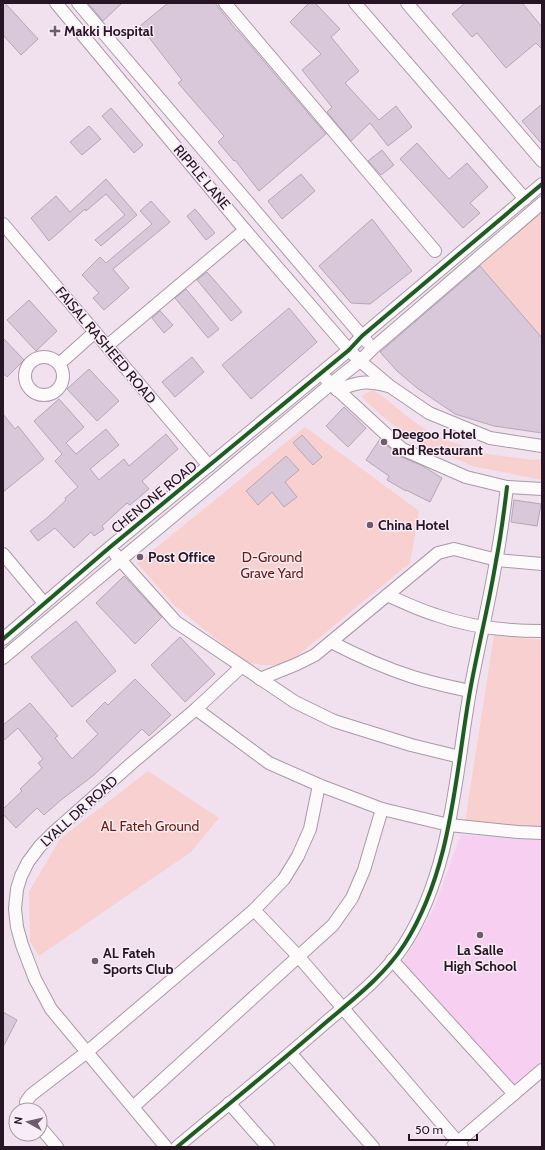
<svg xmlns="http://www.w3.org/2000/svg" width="545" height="1150" viewBox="0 0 545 1150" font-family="Cabin,sans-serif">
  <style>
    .built { fill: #f7cff0 }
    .green { fill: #f8d0cf }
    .building { fill: #d8c8da; stroke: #b4a7b7 }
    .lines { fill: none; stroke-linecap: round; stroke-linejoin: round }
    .minor-casing { stroke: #aa99a7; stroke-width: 14 }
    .minor { stroke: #fdfafc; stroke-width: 12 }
    .cycleway-casing { stroke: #f8edf6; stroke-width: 6 }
    .cycleway { stroke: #1b5e20; stroke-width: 4 }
    .poi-dot { fill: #6e5b6b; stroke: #f8edf6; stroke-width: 1.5 }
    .labels { text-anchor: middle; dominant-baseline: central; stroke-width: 3; stroke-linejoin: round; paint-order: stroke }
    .poi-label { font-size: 14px; font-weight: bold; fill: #271424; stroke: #f8edf6; text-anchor: start }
    .street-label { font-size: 14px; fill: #271424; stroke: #f8edf6 }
    .park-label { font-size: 14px; fill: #6e190a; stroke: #f8edf6 }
  </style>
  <rect width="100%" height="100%" fill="#f1e0ee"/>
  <path class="built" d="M461,835L542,839V1061L513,1086L403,963L434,908Z"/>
  <g class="green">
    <path d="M542,206V338L476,261Z"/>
    <path d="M373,390L389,401L405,415L433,435L486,454L533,460L542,459V480L472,466L411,438L382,416L361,396Z"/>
    <path d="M305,427L419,511L410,563L291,661L275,665H262L245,662L174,605L137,563Z"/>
    <path d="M494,635L542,640V828L465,822Z"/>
    <path d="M148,771L219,818L191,852L39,956L30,941L29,892L60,839Z"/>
  </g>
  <g class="building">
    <path d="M3,3H5L38,39L21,55L3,35Z"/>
    <path d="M88,3H122L103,21Z"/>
    <path d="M168,3H215L237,31H238L326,134L259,191L235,160L234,161L218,142L224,136L178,83L182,80L140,26Z"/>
    <path d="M309,3H315L340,29L331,37L359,71L345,83L379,120L396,106L412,127L388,146L370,123L351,141L327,112L332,107L302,70L321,54L290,22Z"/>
    <path d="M465,3H522L542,27V49L536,43L506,68L477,33L472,37L452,14Z"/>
    <path d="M542,104V144L522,121Z"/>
    <path d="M111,108L143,145L134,153L102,116Z"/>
    <path d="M89,126L101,139L82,155L70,142Z"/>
    <path d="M417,143L449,179L467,163L488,187L470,203L480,213L463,228L400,159Z"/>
    <path d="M382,150L394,165L381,175L368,161Z"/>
    <path d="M301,174L315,191L282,219L268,201Z"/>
    <path d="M106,179L137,215L101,246L95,240L125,215L106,194L86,211L85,209L49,241L31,218L56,196L70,212Z"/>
    <path d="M151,201L170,222L113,269L129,288L104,310L93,298L99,293L82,275L100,257L106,263L152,224L140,211Z"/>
    <path d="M195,209L215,233L206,240L187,216Z"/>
    <path d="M372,219L412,271L370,304L351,303L319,266Z"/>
    <path d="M480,266L542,338V433L494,426L455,414L417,388L397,371L380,352Z"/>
    <path d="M207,272L242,312L231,321L197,280Z"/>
    <path d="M186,289L219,329L208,338L175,298Z"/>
    <path d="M29,300L57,331L36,351L7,320Z"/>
    <path d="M289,308L317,342L251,399L222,365Z"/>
    <path d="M160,311L173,325L164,333L152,318Z"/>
    <path d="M3,338L24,360L7,377L3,373Z"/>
    <path d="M192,357L204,372L175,397L162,382Z"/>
    <path d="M89,369L119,401L97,421L67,389Z"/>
    <path d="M59,399L84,427L66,443L76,454L106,429L119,445L90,469L99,480L124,459L129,466L166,434L178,449L142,481L149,489L130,505L127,503L102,526L104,529L94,536L91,532L74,548L55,528L38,541L30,531L47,518L66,500L65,498L78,487L55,461L62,454L34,421Z"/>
    <path d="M344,407L366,428L348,447L326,426Z"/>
    <path d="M3,414L15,429L18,426L44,459L3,492Z"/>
    <path d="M302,435L322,457L313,465L293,443Z"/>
    <path d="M380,439L399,456L421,465L442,478L430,502L406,490V491L387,480L389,476L366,460Z"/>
    <path d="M286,456L299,470L285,482L297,497L284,507L272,492L258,505L246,491Z"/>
    <path d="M514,500L541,504L537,526L511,522Z"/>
    <path d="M124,576L162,617L135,644L96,603Z"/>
    <path d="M76,621L116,671L72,707L31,657Z"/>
    <path d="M180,637L215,674L185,702L151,665Z"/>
    <path d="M135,679L171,715L149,736L142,729L94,775L61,800L44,815L37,808L16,828L3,814V809L22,791L20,789L42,768L38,763L43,759L18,728L3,741V725L30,703L58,736L55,738L72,759L98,734L86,721L105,702L108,705Z"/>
    <path d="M3,1012L17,1020L3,1047Z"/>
  </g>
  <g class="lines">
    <defs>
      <g id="minor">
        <path d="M56,3L245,230L349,350L360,361L391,387L429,413L490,438L542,446"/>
        <path d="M78,3L367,342"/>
        <path d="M225,3L435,251"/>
        <path d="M355,3L525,199"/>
        <path d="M407,3L542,161"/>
        <path d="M3,224L209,466"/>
        <path d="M107,346L245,230"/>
        <circle cx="44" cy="376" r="19"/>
        <path d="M59,364L95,332"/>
        <path d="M326,379L402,449L466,477L507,487L542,489"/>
        <path d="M337,390C359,382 365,380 388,386"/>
        <path d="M3,554L44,603"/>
        <path d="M115,554L176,622L295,702L334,721L411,745L460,757"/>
        <path d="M387,595C403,602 419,610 436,615C469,627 507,631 542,631"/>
        <path d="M3,639L109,548L349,350L362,336L542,184"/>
        <path d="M331,642C358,656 385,668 413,677C432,683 451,687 470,691"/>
        <path d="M3,658L331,384L360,361L372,349L542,203"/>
        <path d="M260,679L297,664L315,655L438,553L454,549L497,560L542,564"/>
        <path d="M196,709L269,763L319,785L382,809L449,825L518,832L542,833"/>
        <path d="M254,910L299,957L462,1147"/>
        <path d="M392,960L514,1094"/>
        <path d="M291,1054L373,1147"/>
        <path d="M229,1103L268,1147"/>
        <path d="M133,1107L333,925L352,898L364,870L382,809"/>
        <path d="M26,1110V1102L31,1095L87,1052L254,910L284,879L298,856L310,829L319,785"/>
        <path d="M40,1127L57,1147"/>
        <path d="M166,1147L51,1009L35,979L22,945L17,927L15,909L17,889L21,876L28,862L40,846L53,833L132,763L196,709L241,667"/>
        <path d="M177,1147C226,1106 276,1066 324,1024C352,1000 383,977 404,945C452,870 455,776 470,691C478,647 489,604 496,561C501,536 504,512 507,487"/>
        <path d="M452,1147L542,1070"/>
      </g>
    </defs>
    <use href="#minor" class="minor-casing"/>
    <use href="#minor" class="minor"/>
    <defs>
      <g id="cycleway">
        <path d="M3,639L109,548L349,350L362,336L542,184"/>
        <path d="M177,1147C226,1106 276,1066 324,1024C352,1000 383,977 404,945C452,870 455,776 470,691C478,647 489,604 496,561C501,536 504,512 507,487"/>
      </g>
    </defs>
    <use href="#cycleway" class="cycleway-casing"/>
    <use href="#cycleway" class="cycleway"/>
  </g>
  <g class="poi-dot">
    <path d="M53 25h4v4h4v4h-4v4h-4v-4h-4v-4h4z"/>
    <circle cx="384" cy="442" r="4"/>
    <circle cx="370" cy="525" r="4"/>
    <circle cx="140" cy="557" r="4"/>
    <circle cx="480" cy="935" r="4"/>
    <circle cx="95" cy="961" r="4"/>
  </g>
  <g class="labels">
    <g class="poi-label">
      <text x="64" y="31">Makki Hospital</text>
      <text x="392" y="434">Deegoo Hotel<tspan x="392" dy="16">and Restaurant</tspan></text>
      <text x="378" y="525">China Hotel</text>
      <text x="148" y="557">Post Office</text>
      <text x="480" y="950" text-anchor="middle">La Salle<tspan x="480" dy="16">High School</tspan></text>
      <text x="103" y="953">AL Fateh<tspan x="103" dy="16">Sports Club</tspan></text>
    </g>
    <g class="street-label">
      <text transform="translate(202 177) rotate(50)">RIPPLE LANE</text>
      <text transform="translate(106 345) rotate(50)">FAISAL RASHEED ROAD</text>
      <text transform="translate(154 497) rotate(-39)">CHENONE ROAD</text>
      <text transform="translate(79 811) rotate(-42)">LYALL DR ROAD</text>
    </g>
    <g class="park-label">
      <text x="272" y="557">D-Ground<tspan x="272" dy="16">Grave Yard</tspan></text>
      <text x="150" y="826">AL Fateh Ground</text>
    </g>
  </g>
  <rect width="545" height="1150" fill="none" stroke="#271424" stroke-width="8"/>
  <g transform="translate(28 1122) rotate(278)"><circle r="19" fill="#f8edf6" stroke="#a496a2"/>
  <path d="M0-3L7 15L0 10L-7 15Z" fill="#6e5b6b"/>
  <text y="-6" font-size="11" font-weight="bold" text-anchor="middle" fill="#271424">N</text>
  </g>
  <path d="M409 1134v6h68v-6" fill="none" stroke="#271424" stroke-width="2"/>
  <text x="415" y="1134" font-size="12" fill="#271424" stroke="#f8edf6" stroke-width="3" paint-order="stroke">50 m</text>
</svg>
